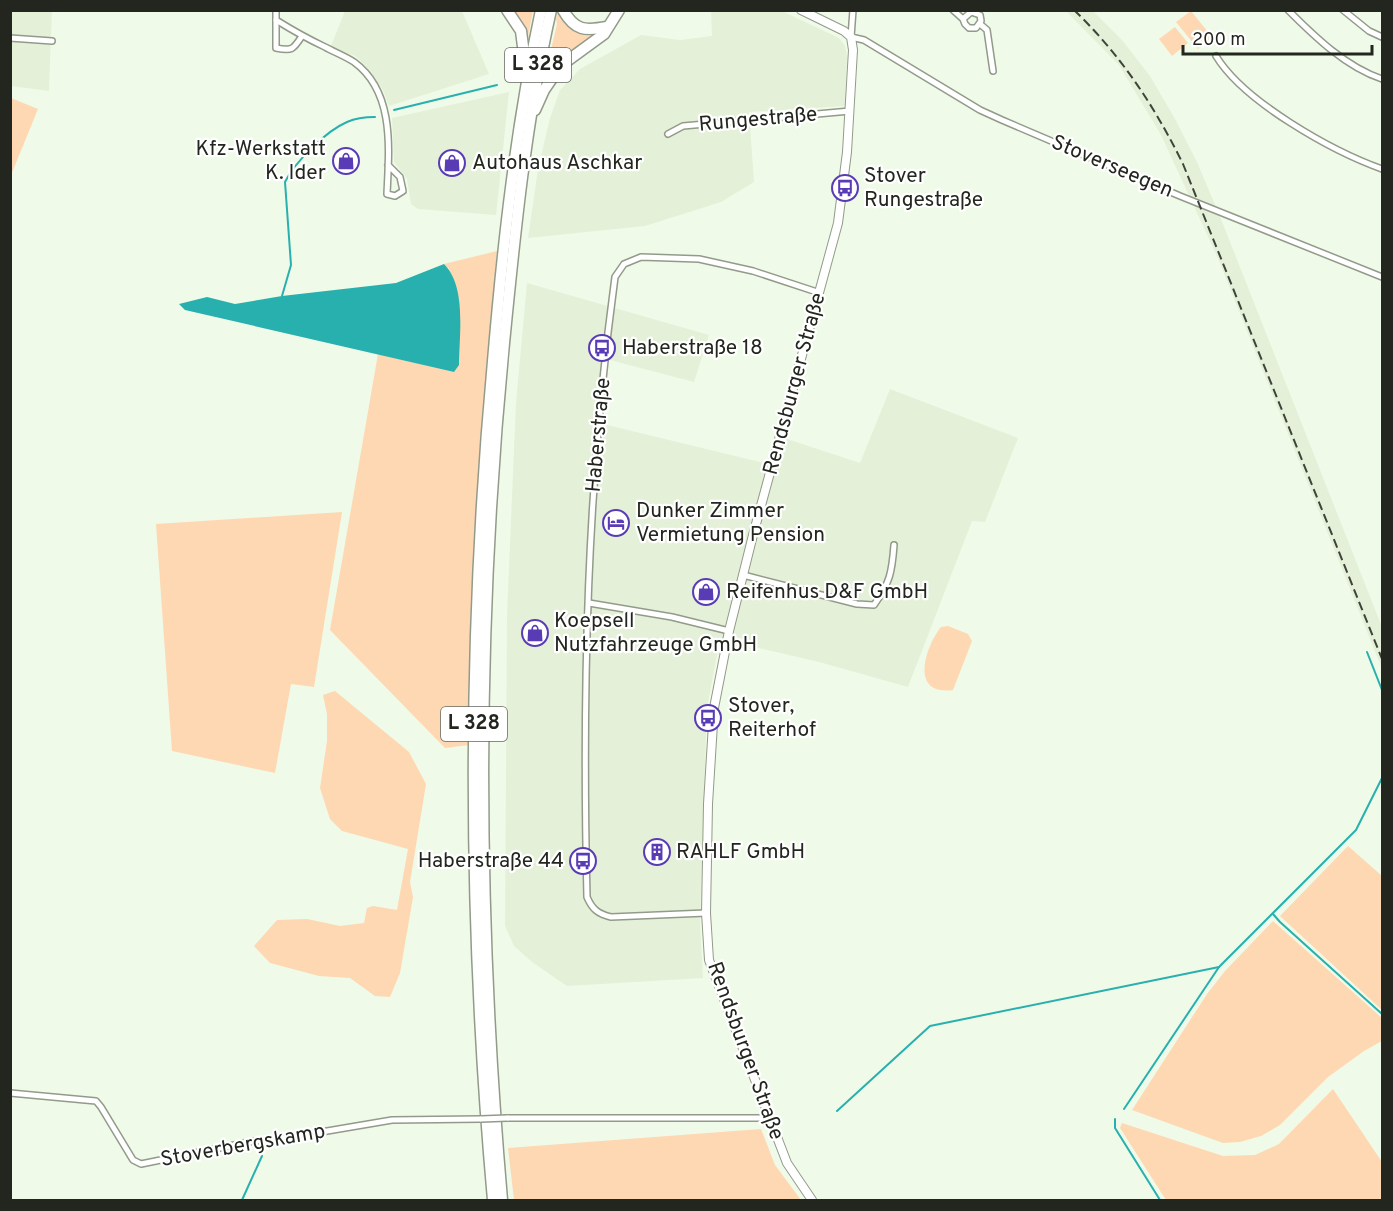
<svg xmlns="http://www.w3.org/2000/svg" width="1393" height="1211" viewBox="0 0 1393 1211" font-family="Overpass,sans-serif">
  <style>
    .built { fill: #e4f1d8 }
    .green { fill: #fed8b2 }
    .water { fill: #28b0ae }
    .lines { fill: none; stroke-linecap: round; stroke-linejoin: round }
    .stream { stroke: #28b0ae; stroke-width: 2 }
    .street-casing { stroke: #929b8a; stroke-width: 8 }
    .secondary-casing { stroke: #929b8a; stroke-width: 10 }
    .highway-casing { stroke: #929b8a; stroke-width: 13 }
    .street { stroke: #fff; stroke-width: 5 }
    .secondary { stroke: #fff; stroke-width: 8 }
    .highway { stroke: #fff; stroke-width: 10 }
    .rail { stroke: #3f433b; stroke-width: 2; stroke-dasharray: 9 4.5; stroke-linecap: butt }
    .street-bridge-casing { stroke: #929b8a; stroke-width: 8; stroke-linecap: butt }
    .street-bridge { stroke: #fff; stroke-width: 5 }
    .labels { text-anchor: middle; dominant-baseline: central; stroke-width: 4.5; stroke-linejoin: round; paint-order: stroke }
    .shield { fill: #fff; stroke: #656762; stroke-width: 1.5 }
    .shield-label { font-size: 20px; font-weight: bold; fill: #23261f }
    .street-label { font-size: 21px; fill: #23261f; stroke: #fff }
    .poi-label { font-size: 21px; fill: #23261f; stroke: #fff; text-anchor: start }
  </style>
  <rect width="100%" height="100%" fill="#f0fae8"/>
  <g class="built">
    <path d="M11,11H52L49,91L11,86Z"/>
    <path d="M345,11H462L489,74L389,106L383,90L365,65L355,56L331,46Z"/>
    <path d="M711,11H782L839,38L845,46L847,57L845,106L749,112L754,182L721,202L645,226L528,238L538,169L550,118L560,90L580,69L641,35L680,40L712,36Z"/>
    <path d="M1066,11H1093L1122,40L1150,76L1174,117L1197,162L1221,219L1382,627V669L1217,256L1161,135L1119,65Z"/>
    <path d="M509,92L496,215L418,209L411,204L407,179L394,162L392,118Z"/>
    <path d="M527,283L709,335L694,382L606,359L599,423L768,464L775,435L860,463L890,389L1018,438L985,522L972,521L908,687L819,662L720,639L707,708L700,923L703,978L567,986L532,962L514,946L505,926L507,614L516,402Z"/>
  </g>
  <g class="green">
    <path d="M511,11H533L528,37L523,26Z"/>
    <path d="M558,11L567,23L597,35L547,78L545,75L557,24L556,19Z"/>
    <path d="M1191,11L1212,37L1198,49L1176,22Z"/>
    <path d="M1175,27L1188,43L1172,56L1159,39Z"/>
    <path d="M11,98L38,109L11,175Z"/>
    <path d="M497,251C482,416 472,580 469,745L445,748L330,630L378,354L454,372L449,269L444,264Z"/>
    <path d="M342,512L314,687L291,684L275,773L172,751L156,524Z"/>
    <path d="M948,626L968,634L972,641L953,690C909,696 925,647 941,627Z"/>
    <path d="M335,691L409,752L426,784L410,882L413,897L400,973L390,997L375,996L350,978L319,976L270,963L254,946L277,920L307,919L340,926L364,923L367,908L373,906L397,910L408,849L342,831L330,819L320,788L327,741V714L323,695Z"/>
    <path d="M1348,846L1382,876V1010L1280,916Z"/>
    <path d="M1273,921L1382,1018V1041L1364,1051L1328,1077L1280,1125L1261,1136L1240,1142L1223,1143L1132,1110L1207,994L1225,971Z"/>
    <path d="M1333,1089L1382,1162V1200H1166L1120,1128L1122,1123L1223,1156L1255,1155L1279,1144Z"/>
    <path d="M761,1129L775,1165L801,1200H514L508,1148Z"/>
  </g>
  <path class="water" d="M444,264C467,287 459,335 459,365L454,372L185,310L179,304L207,297L235,304L282,296L396,283Z"/>
  <g class="lines">
    <g class="stream">
      <path d="M394,110L497,85"/>
      <path d="M282,296L291,265L285,182C295,162 326,131 347,122C356,118 365,117 375,117"/>
      <path d="M1367,652L1382,690"/>
      <path d="M1273,914L1280,922L1382,1014"/>
      <path d="M1124,1109L1219,967"/>
      <path d="M837,1111L930,1026L1219,967L1356,830L1382,778"/>
      <path d="M1115,1119V1128L1160,1200"/>
      <path d="M242,1200L262,1156"/>
    </g>
    <defs>
      <g id="street">
        <path d="M276,10V20C292,30 308,39 325,47C334,52 345,56 354,62C395,92 389,149 387,194L395,196L403,191L400,177L388,165"/>
        <path d="M853,10L851,37L864,40L980,110L1002,120L1180,196L1382,277"/>
        <path d="M953,10L963,19L965,24L969,28H976L981,21L980,15L971,12L963,19"/>
        <path d="M1288,10C1315,37 1346,67 1382,79"/>
        <path d="M1343,10L1369,31L1382,37"/>
        <path d="M276,20V48C292,51 293,50 302,36"/>
        <path d="M980,24L987,30L993,71"/>
        <path d="M10,38L52,41"/>
        <path d="M1216,56C1244,102 1332,151 1382,169"/>
        <path d="M668,134L683,126L850,111"/>
        <path d="M743,575L857,604L874,605C890,583 892,572 894,545"/>
        <path d="M589,603L672,617L729,631"/>
        <path d="M706,913L611,917C598,914 592,909 587,897C582,689 587,482 615,277L624,264L641,257L699,259L753,271L820,293"/>
        <path d="M10,1093L96,1101L101,1107L133,1160L141,1164L254,1141L286,1138L392,1120L481,1119"/>
        <path d="M507,1118H769"/>
      </g>
      <path id="secondary" d="M801,10L844,31L851,37L853,50L847,152L838,223L753,535L729,631L714,708L708,804L706,913L709,960L787,1163L812,1200"/>
      <g id="highway">
        <path d="M507,10L521,31L525,62"/>
        <path d="M563,10C575,31 585,31 607,27"/>
        <path d="M535,110L544,90L557,71L567,61L604,34L619,10"/>
        <path d="M493,1200C468,922 467,640 493,361C503,243 516,126 541,10"/>
        <path d="M502,1200C477,915 476,628 504,343C515,231 526,120 551,10"/>
      </g>
    </defs>
    <use href="#street" class="street-casing"/>
    <use href="#secondary" class="secondary-casing"/>
    <use href="#highway" class="highway-casing"/>
    <use href="#street" class="street"/>
    <use href="#secondary" class="secondary"/>
    <use href="#highway" class="highway"/>
    <path class="rail" d="M1074,10C1121,55 1155,107 1183,164L1382,659"/>
    <defs>
      <path id="street-bridge" d="M481,1119L507,1118"/>
    </defs>
    <use href="#street-bridge" class="street-bridge-casing"/>
    <use href="#street-bridge" class="street-bridge"/>
  </g>
  <defs>
    <symbol id="shop-ring" viewBox="-11 -11 22 22"><circle r="9.5" fill="#fff" stroke="#593cb5" stroke-width="1.5"/><path d="M-5-2.5h2.3a2.7 3.5 0 0 1 5.4 0H5L5.5 6h-11ZM-1.5-2.5h3a1.5 2.3 0 0 0-3 0Z" fill="#593cb5"/></symbol>
    <symbol id="bus-ring" viewBox="-11 -11 22 22"><circle r="9.5" fill="#fff" stroke="#593cb5" stroke-width="1.5"/><path d="M-5-6H5V4H4V6H2V4H-2V6H-4V4H-5ZM-3.5-4V0h7V-4ZM-3.5 1.2v1.5H-2V1.2ZM2 1.2v1.5H3.5V1.2Z" fill="#593cb5"/></symbol>
    <symbol id="hotel-ring" viewBox="-11 -11 22 22"><circle r="9.5" fill="#fff" stroke="#593cb5" stroke-width="1.5"/><path d="M-6-4.5h1.5V1H6V5H4.5V3h-9V5H-6ZM-4 0a1.8 1.8 0 1 1 3.6 0ZM.5 0V-2.5h3Q6-2.5 6 0Z" fill="#593cb5"/></symbol>
    <symbol id="building-ring" viewBox="-11 -11 22 22"><circle r="9.5" fill="#fff" stroke="#593cb5" stroke-width="1.5"/><path d="M-4-6H4V6H1V3H-1V6H-4ZM-2.5-4.3h1.7v1.8h-1.7ZM.8-4.3h1.7v1.8H.8ZM-2.5-1h1.7V.8h-1.7ZM.8-1h1.7V.8H.8Z" fill="#593cb5"/></symbol>
  </defs>
  <g fill-rule="evenodd">
    <use href="#shop-ring" x="331" y="146" width="30" height="30"/>
    <use href="#shop-ring" x="437" y="148" width="30" height="30"/>
    <use href="#bus-ring" x="830" y="173" width="30" height="30"/>
    <use href="#bus-ring" x="587" y="333" width="30" height="30"/>
    <use href="#hotel-ring" x="601" y="508" width="30" height="30"/>
    <use href="#shop-ring" x="691" y="577" width="30" height="30"/>
    <use href="#shop-ring" x="520" y="618" width="30" height="30"/>
    <use href="#bus-ring" x="693" y="703" width="30" height="30"/>
    <use href="#building-ring" x="642" y="837" width="30" height="30"/>
    <use href="#bus-ring" x="568" y="846" width="30" height="30"/>
  </g>
  <g class="labels">
    <g class="shield">
      <rect x="505" y="48" width="66" height="34" rx="4.5"/>
      <rect x="441" y="707" width="66" height="34" rx="4.5"/>
    </g>
    <g class="shield-label">
      <text x="538" y="65">L 328</text>
      <text x="474" y="724">L 328</text>
    </g>
    <g class="street-label">
      <text transform="translate(758 120) rotate(-5)">Rungestraße</text>
      <text transform="translate(1112 167) rotate(23)">Stoverseegen</text>
      <text transform="translate(795 384) rotate(-75)">Rendsburger Straße</text>
      <text transform="translate(599 435) rotate(-85)">Haberstraße</text>
      <text transform="translate(745 1051) rotate(70)">Rendsburger Straße</text>
      <text transform="translate(243 1146) rotate(-10)">Stoverbergskamp</text>
    </g>
    <g class="poi-label">
      <text x="326" y="149" text-anchor="end">Kfz-Werkstatt<tspan x="326" dy="24">K. Ider</tspan></text>
      <text x="472" y="163">Autohaus Aschkar</text>
      <text x="864" y="176">Stover<tspan x="864" dy="24">Rungestraße</tspan></text>
      <text x="622" y="348">Haberstraße 18</text>
      <text x="636" y="511">Dunker Zimmer<tspan x="636" dy="24">Vermietung Pension</tspan></text>
      <text x="726" y="592">Reifenhus D&amp;F GmbH</text>
      <text x="554" y="621">Koepsell<tspan x="554" dy="24">Nutzfahrzeuge GmbH</tspan></text>
      <text x="728" y="706">Stover,<tspan x="728" dy="24">Reiterhof</tspan></text>
      <text x="676" y="852">RAHLF GmbH</text>
      <text x="564" y="861" text-anchor="end">Haberstraße 44</text>
    </g>
  </g>
  <rect width="1393" height="1211" fill="none" stroke="#23261f" stroke-width="24"/>
  <path d="M1183 45v9h189v-9" fill="none" stroke="#23261f" stroke-width="3"/>
  <text x="1192" y="45" font-size="18" fill="#23261f" stroke="#ffffff" stroke-width="4.5" paint-order="stroke">200 m</text>
</svg>
